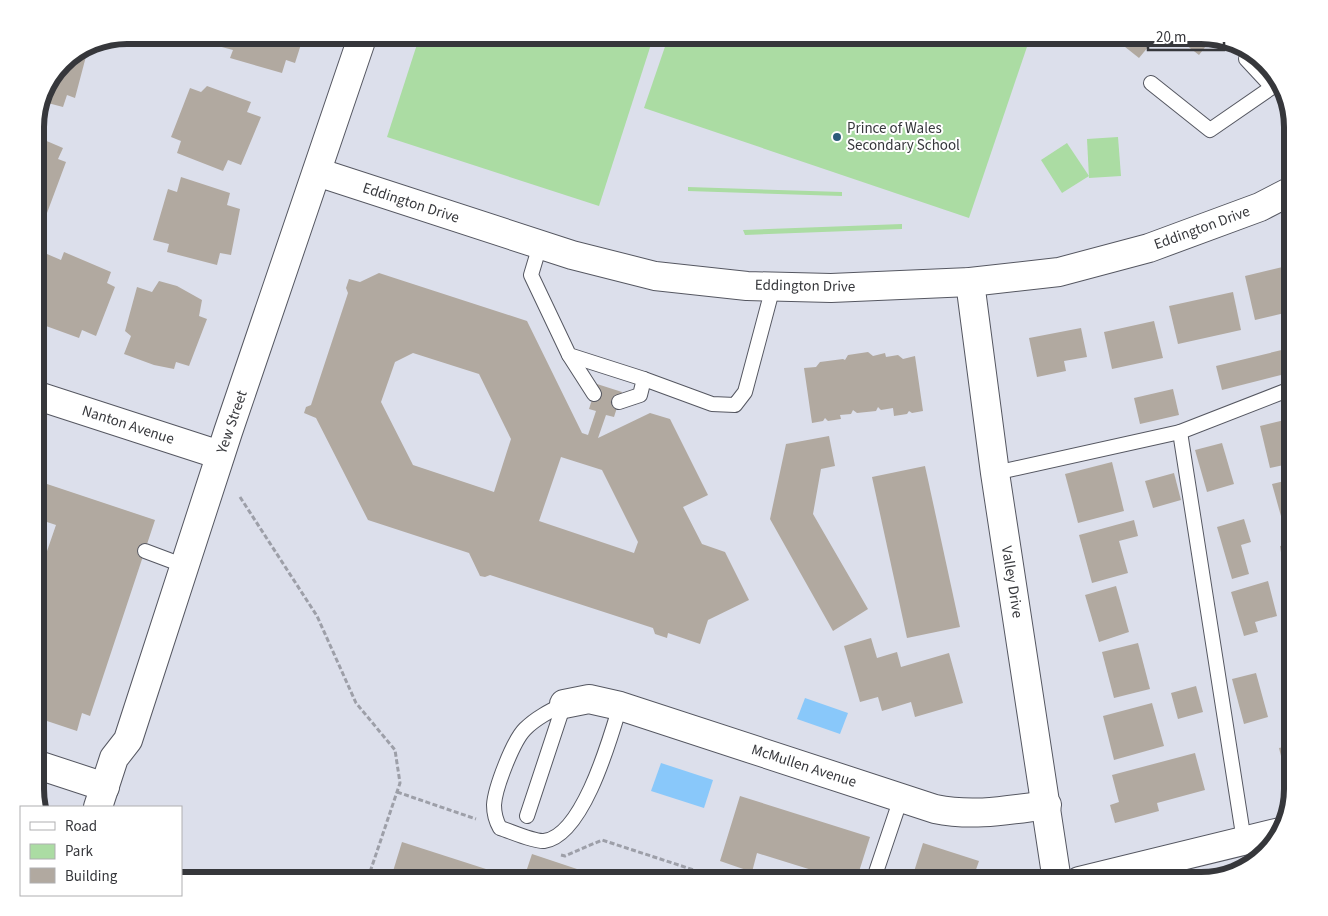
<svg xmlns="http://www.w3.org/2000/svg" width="1328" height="916" viewBox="0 0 1328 916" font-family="'Source Sans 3',sans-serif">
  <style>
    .green { fill: #abdca3 }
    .water { fill: #89c8fa }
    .building { fill: #b1a9a0; fill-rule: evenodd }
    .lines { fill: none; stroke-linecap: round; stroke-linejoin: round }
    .service-casing { stroke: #555761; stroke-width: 16 }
    .minor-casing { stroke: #555761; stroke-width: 30 }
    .path { stroke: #9d9fa8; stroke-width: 3; stroke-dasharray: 5 2.5; stroke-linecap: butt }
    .service { stroke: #fff; stroke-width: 14 }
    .minor { stroke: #fff; stroke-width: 28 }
    .poi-dot { fill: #2c5c7a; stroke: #fff; stroke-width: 2 }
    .labels { text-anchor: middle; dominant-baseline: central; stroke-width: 4; stroke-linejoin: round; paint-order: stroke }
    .poi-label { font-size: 15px; fill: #36373b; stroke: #fff; text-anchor: start }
    .street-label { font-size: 15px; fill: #36373b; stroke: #fff }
    .rim { fill: none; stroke: #36373b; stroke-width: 6 }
  </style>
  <rect width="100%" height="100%" fill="#dcdfeb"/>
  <g class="green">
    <path d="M420,35H654L599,206L387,137Z"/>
    <path d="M669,35H1031L969,218L644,108Z"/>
    <path d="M1118,137L1121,176L1089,178L1087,139Z"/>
    <path d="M1067,143L1089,176L1062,193L1041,160Z"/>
    <path d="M688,187L842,192V196L688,191Z"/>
    <path d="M902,224V229L745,235L743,230Z"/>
  </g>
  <g class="water">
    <path d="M805,698L848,713L840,734L797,719Z"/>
    <path d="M661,763L713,780L704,808L651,791Z"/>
  </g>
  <g class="building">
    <path d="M221,35H304L295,63L286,60L282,73L230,58L233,50L218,46Z"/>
    <path d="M1110,35H1158L1139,58Z"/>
    <path d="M1173,35H1201L1212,38L1199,55Z"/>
    <path d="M87,45H89L75,98L67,95L63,107L44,102L62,62Z"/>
    <path d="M207,86L251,102L247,112L261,117L241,165L228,160L223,171L177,153L181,141L171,137L190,88L201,92Z"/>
    <path d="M35,136L63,148L58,159L66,162L47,213L35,209Z"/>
    <path d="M181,177L230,193L227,205L240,209L231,255L220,253L217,265L167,252L169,244L153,240L168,189L177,192Z"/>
    <path d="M64,252L111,272L107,283L115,287L96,336L82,330L79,338L35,322V317L40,304L35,303V286L47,254L61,260Z"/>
    <path d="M1291,265L1293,272V311L1255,320L1245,276Z"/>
    <path d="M379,273L527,321L582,433L588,435L596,411L589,409L597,384L622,392L614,417L606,415L598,438L650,413L670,419L708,495L683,507L702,544L725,552L749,600L708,620L700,644L668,633L667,638L655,634L653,628L490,575L485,577L480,576L469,553L368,520L316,418L304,413L306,407L311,405L348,293L346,288L349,279L360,282ZM413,353L479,374L511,439L494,492L413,465L381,402L395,362ZM561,457L602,470L638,542L634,553L539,521Z"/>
    <path d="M159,281L177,286L202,300L199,316L207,319L189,366L176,362L174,369L154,365L124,354L131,336L125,331L137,287L152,292Z"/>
    <path d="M1233,292L1241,330L1178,344L1169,306Z"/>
    <path d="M1154,321L1163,358L1112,369L1104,332Z"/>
    <path d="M1081,328L1087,357L1064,361L1066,371L1037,377L1029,338Z"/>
    <path d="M1290,348L1293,358V372L1222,390L1216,366Z"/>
    <path d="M868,352L873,356L885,353L886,357L898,355L903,359L915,356L923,411L912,413L909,411L907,414L894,416L893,408L881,410L878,407L876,411L857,413L853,410L851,414L840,415L841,419L828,421L825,418L823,421L812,423L804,368L816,367L820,362L843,359L845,360L848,355Z"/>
    <path d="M1173,389L1179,415L1140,424L1134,398Z"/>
    <path d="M1293,418V463L1270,468L1260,426Z"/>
    <path d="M829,436L835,466L821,469L813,514L868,609L833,631L770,519L786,444Z"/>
    <path d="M1222,443L1234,484L1207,492L1195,450Z"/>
    <path d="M1112,462L1124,511L1078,523L1065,474Z"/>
    <path d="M925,466L960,627L907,638L872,477Z"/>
    <path d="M1174,473L1181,500L1153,508L1145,481Z"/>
    <path d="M1293,479V532L1286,534L1272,484Z"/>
    <path d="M35,480L155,520L90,716L82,713L77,731L35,717V586L56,525L35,518Z"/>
    <path d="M1244,519L1251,542L1241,545L1249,574L1232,579L1217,527Z"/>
    <path d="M1134,520L1138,536L1119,541L1128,573L1092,583L1079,535Z"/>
    <path d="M1293,544V591L1287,592L1280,546Z"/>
    <path d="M1268,581L1277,616L1255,622L1258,632L1244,636L1231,592Z"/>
    <path d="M1116,586L1129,632L1099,642L1085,595Z"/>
    <path d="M871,638L877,658L897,652L901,667L949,653L963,703L915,717L911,702L882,711L878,697L860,702L844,646Z"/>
    <path d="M1138,643L1150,689L1114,698L1102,652Z"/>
    <path d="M1256,673L1268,717L1244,724L1232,679Z"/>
    <path d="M1196,686L1203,712L1178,719L1171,693Z"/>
    <path d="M1152,703L1164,746L1114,760L1103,716Z"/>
    <path d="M1293,745V770L1285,772L1279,748Z"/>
    <path d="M1195,753L1205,790L1157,803L1159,811L1115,823L1110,805L1119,802L1112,775Z"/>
    <path d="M740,796L870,837L856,881L847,879L846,881H812L815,871L757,853L752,872L720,861Z"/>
    <path d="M402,842L523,881H390Z"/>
    <path d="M923,843L979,861L972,881H911Z"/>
    <path d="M532,854L613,881H523Z"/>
  </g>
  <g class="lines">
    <defs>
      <g id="service">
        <path d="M1253,51L1246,59L1272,87"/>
        <path d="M1151,83L1210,130L1281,81"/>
        <path d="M540,245L531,275L569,355L644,379L712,404L735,405L745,392L773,287"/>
        <path d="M569,355L594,394"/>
        <path d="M619,402L640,395L644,379"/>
        <path d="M1180,432L1244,841"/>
        <path d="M995,473L1180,432L1293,388"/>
        <path d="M145,551L185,566"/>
        <path d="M564,704C550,711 536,718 525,729C513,741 495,788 494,805C494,813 496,821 500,828C510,831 534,842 544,841C583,836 610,739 620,706"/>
        <path d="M527,816L564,704"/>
        <path d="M873,881L901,798"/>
      </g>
      <g id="minor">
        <path d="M317,172L572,255L655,276L747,286L831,288L970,282L1059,272L1149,248L1260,207L1293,190"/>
        <path d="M970,282L995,473L1057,881"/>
        <path d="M35,395L220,455"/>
        <path d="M564,704L589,699L620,706L935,809C974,817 1008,810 1047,805"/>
        <path d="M35,764L105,787"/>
        <path d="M98,807L114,758L128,740L228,432L363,35"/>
        <path d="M1079,881L1280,832"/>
      </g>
    </defs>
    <use href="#service" class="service-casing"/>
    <use href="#minor" class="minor-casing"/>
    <g class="path">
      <path d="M240,497L317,616L356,703L395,750L400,783L367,881"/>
      <path d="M397,792L476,819"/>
      <path d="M561,855L565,856L602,840L694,870L700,881"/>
    </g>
    <use href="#service" class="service"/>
    <use href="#minor" class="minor"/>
  </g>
  <circle class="poi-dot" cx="837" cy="137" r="5"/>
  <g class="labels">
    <g class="poi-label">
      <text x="847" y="128">Prince of Wales<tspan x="847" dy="17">Secondary School</tspan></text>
    </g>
    <g class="street-label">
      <text transform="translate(411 203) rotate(18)">Eddington Drive</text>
      <text transform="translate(1202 228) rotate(-20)">Eddington Drive</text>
      <text transform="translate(805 286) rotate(1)">Eddington Drive</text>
      <text transform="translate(232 422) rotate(-71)">Yew Street</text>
      <text transform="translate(128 425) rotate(18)">Nanton Avenue</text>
      <text transform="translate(1012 582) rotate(81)">Valley Drive</text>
      <text transform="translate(804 766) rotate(18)">McMullen Avenue</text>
    </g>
  </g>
  <path d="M0 0H1328V916H0ZM127 44H1201A83 83 0 0 1 1284 127V789A83 83 0 0 1 1201 872H127A83 83 0 0 1 44 789V127A83 83 0 0 1 127 44Z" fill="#fff" fill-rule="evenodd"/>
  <path class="rim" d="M127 44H1201A83 83 0 0 1 1284 127V789A83 83 0 0 1 1201 872H127A83 83 0 0 1 44 789V127A83 83 0 0 1 127 44Z"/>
  <rect x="20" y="806" width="162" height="90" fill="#ffffff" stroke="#afafb1"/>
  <rect x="30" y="822" width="25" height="8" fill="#ffffff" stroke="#afafb1"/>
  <text x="65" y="831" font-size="15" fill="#36373b">Road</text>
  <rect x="30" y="844" width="25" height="15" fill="#abdca3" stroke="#afafb1"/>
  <text x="65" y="856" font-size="15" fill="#36373b">Park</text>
  <rect x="30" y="868" width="25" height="15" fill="#b1a9a0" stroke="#afafb1"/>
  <text x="65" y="881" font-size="15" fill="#36373b">Building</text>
  <path d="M1148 42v8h76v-8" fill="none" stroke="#36373b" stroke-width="2.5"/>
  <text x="1156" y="42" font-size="15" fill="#36373b" stroke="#ffffff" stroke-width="4" paint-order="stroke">20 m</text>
</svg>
